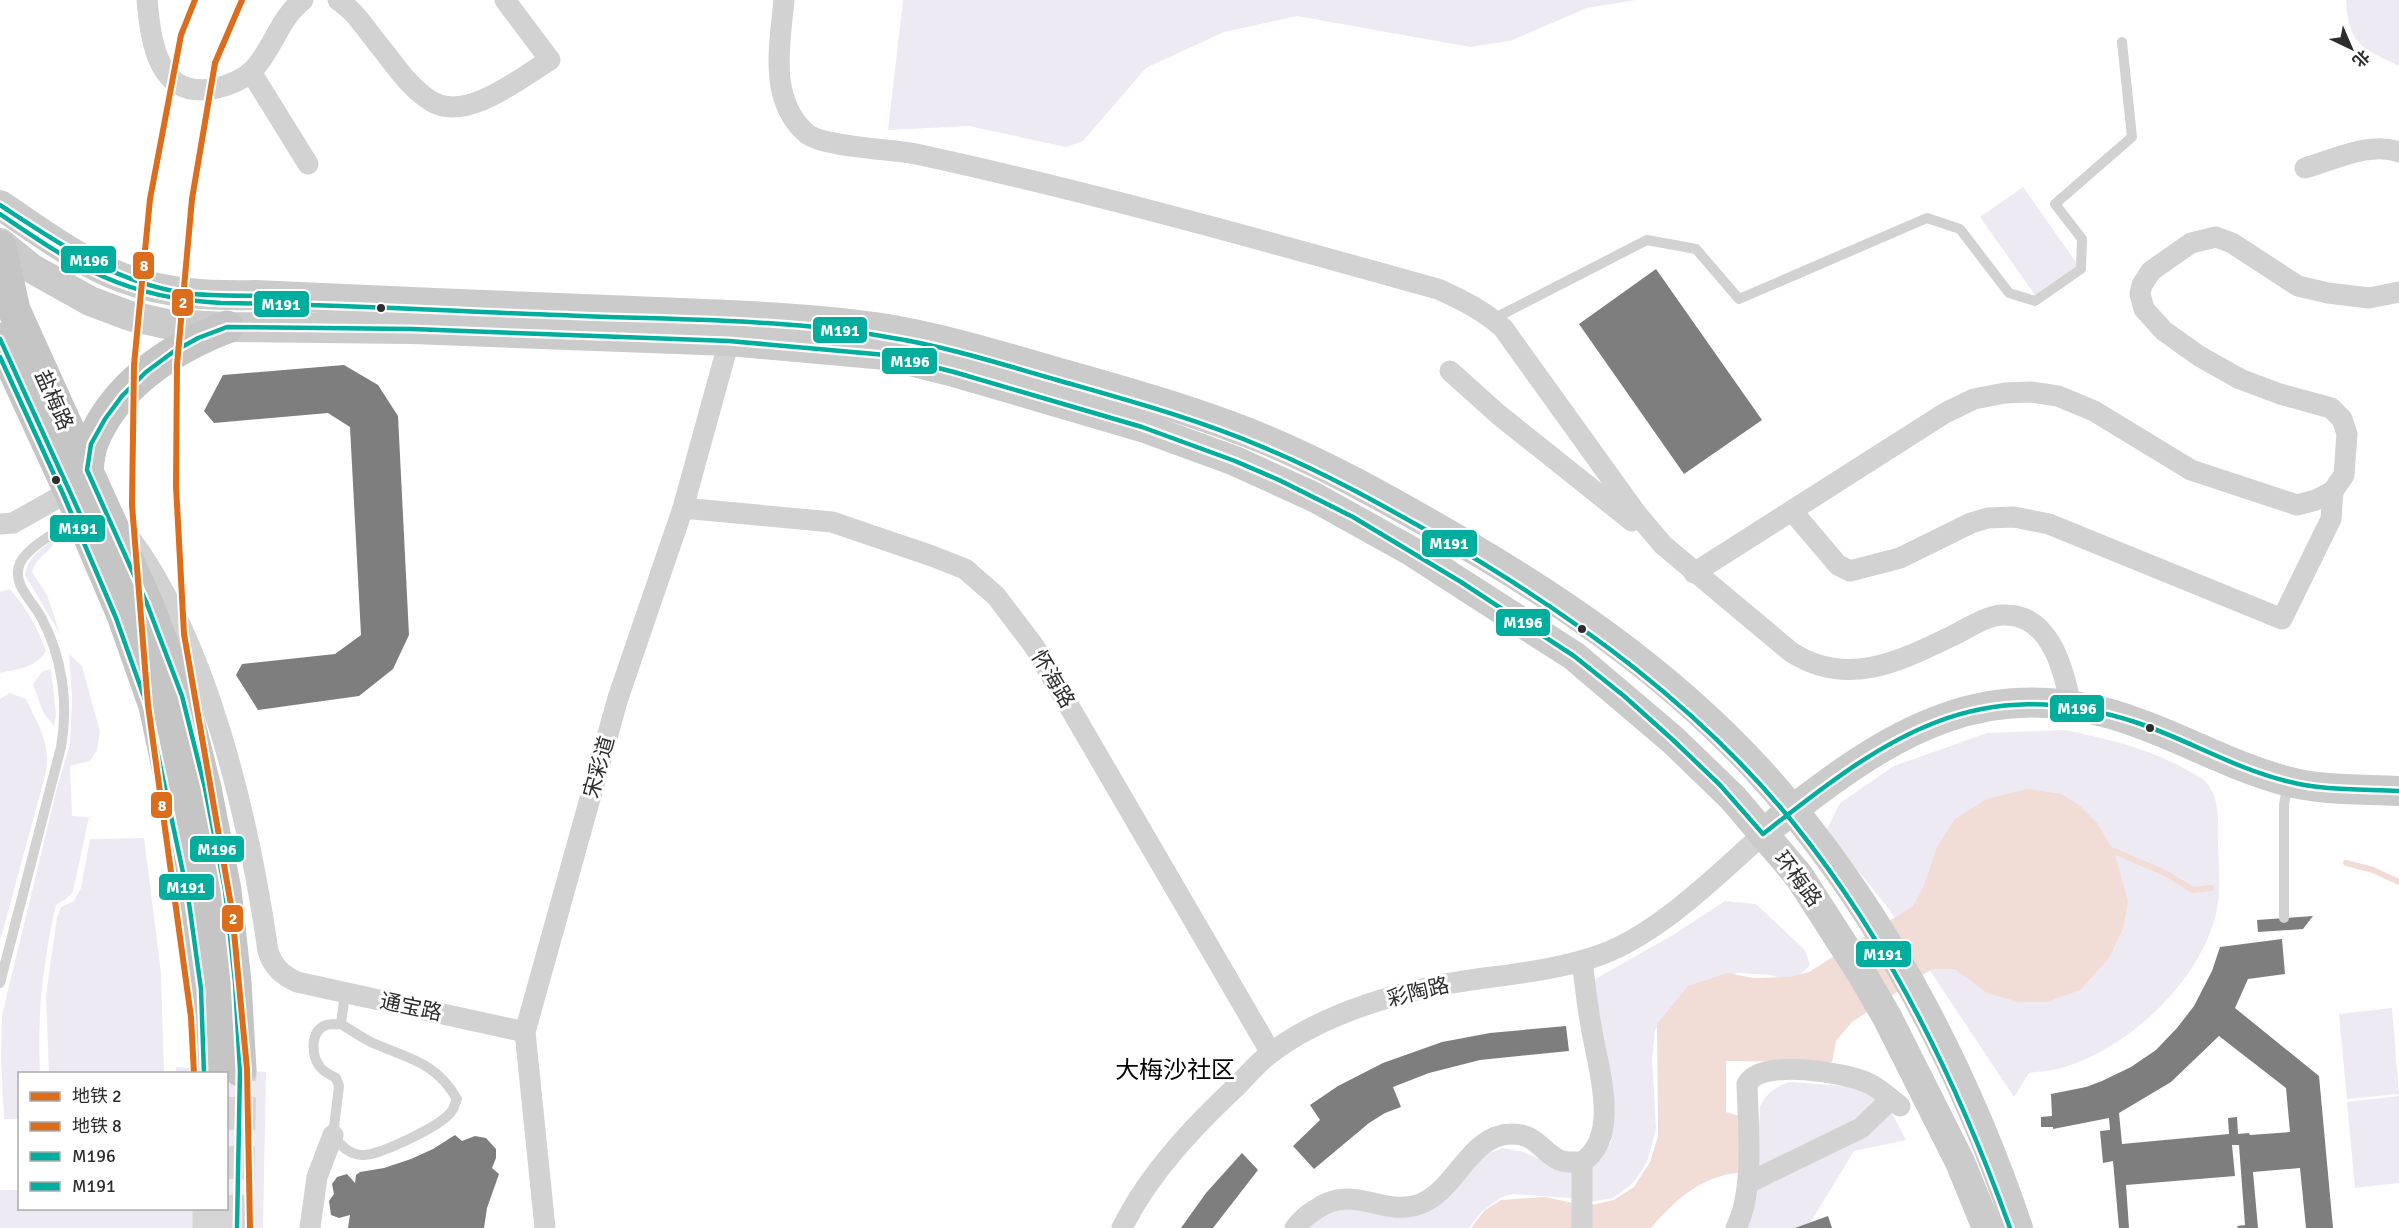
<svg xmlns="http://www.w3.org/2000/svg" width="2399" height="1228" viewBox="0 0 2399 1228" font-family="Signika,'Noto Sans SC',sans-serif">
  <style>
    .green { fill: #edeaf4 }
    .water { fill: #f2dcd6 }
    .lines { fill: none; stroke-linecap: round; stroke-linejoin: round }
    .stream { stroke: #f2dcd6; stroke-width: 6 }
    .building { fill: #7e7e7e; fill-rule: evenodd }
    .primary-tunnel { stroke: #d5d5d5; stroke-width: 33; stroke-dasharray: 33 16; stroke-linecap: butt }
    .lane { stroke: #d2d2d2; stroke-width: 10 }
    .street { stroke: #d2d2d2; stroke-width: 21 }
    .secondary { stroke: #cbcbcb; stroke-width: 30 }
    .primary { stroke: #c5c5c5; stroke-width: 33 }
    .bus-1-casing { stroke: #fff; stroke-width: 9 }
    .bus-2-casing { stroke: #fff; stroke-width: 9 }
    .bus-1 { stroke: #01ad9c; stroke-width: 4.5 }
    .bus-2 { stroke: #01ad9c; stroke-width: 4.5 }
    .metro-1-casing { stroke: #fff; stroke-width: 10 }
    .metro-2-casing { stroke: #fff; stroke-width: 10 }
    .metro-1 { stroke: #db6d1c; stroke-width: 6 }
    .metro-2 { stroke: #db6d1c; stroke-width: 6 }
    .bus-dot { fill: #2d2d2d; stroke: #fff; stroke-width: 2 }
    .labels { text-anchor: middle; dominant-baseline: central; stroke-width: 6; stroke-linejoin: round; paint-order: stroke }
    .street-label { font-size: 21px; fill: #2d2d2d; stroke: #fff }
    .quarter-label { font-size: 24px; fill: #000; stroke: #fff }
    .line-badge { stroke: #fff; stroke-width: 2 }
    .badge-label { font-size: 16px; text-anchor: middle; font-weight: bold; fill: #fff }
  </style>
  <rect width="100%" height="100%" fill="#fff"/>
  <g class="green">
    <path d="M903,0H1636L1587,8L1510,41L1470,47L1297,16L1224,32L1146,68L1083,141L1066,147L969,126L888,130Z"/>
    <path d="M2346,0H2399V66C2362,48 2348,45 2346,0Z"/>
    <path d="M2023,187L2078,265L2035,295L1980,217Z"/>
    <path d="M58,536C54,551 36,556 32,572L47,595L60,634L25,575C28,556 44,547 58,536Z"/>
    <path d="M10,589C27,609 37,627 46,651C36,668 17,669 0,673V592Z"/>
    <path d="M69,654L82,666L100,732L97,750L90,761L70,766L72,816L89,817L73,892L66,899L56,905C43,961 37,1016 40,1073L20,1074L19,1119H4L1,1059L2,1015L57,788L70,744L72,697Z"/>
    <path d="M51,669L56,716L54,726L43,712L33,684L43,671Z"/>
    <path d="M10,693L26,699C39,727 52,744 45,776L0,941V699Z"/>
    <path d="M2065,730C2108,739 2151,749 2189,771C2194,774 2201,777 2205,781C2221,797 2218,825 2218,846C2219,868 2221,893 2216,914C2200,981 2130,1047 2065,1067C2054,1071 2041,1071 2029,1073L2014,1097L1889,909L1826,831L1840,803L1894,766L1987,733Z"/>
    <path d="M144,838L161,973L164,1073H49L46,995L57,917L61,907L74,901L81,888L90,839Z"/>
    <path d="M1725,901L1756,904L1805,950L1810,965L1801,974L1785,980L1771,975L1737,973L1704,982L1680,997L1655,1030L1652,1060L1656,1129L1647,1162L1633,1183L1613,1198L1588,1202L1569,1198L1513,1194L1500,1198L1481,1212L1469,1228H1305L1332,1206L1382,1215L1410,1217L1479,1157L1502,1148L1523,1152L1549,1163L1592,1167L1602,1157L1611,1142L1612,1116L1590,982L1673,935Z"/>
    <path d="M2392,1008L2399,1094L2347,1099L2339,1014Z"/>
    <path d="M176,1067L266,1072L263,1228H0V1190H19L20,1208H226V1074L176,1073Z"/>
    <path d="M1789,1082L1846,1086L1884,1098L1906,1140L1854,1151L1807,1228H1743L1756,1191L1760,1106C1767,1093 1775,1087 1789,1082Z"/>
    <path d="M2399,1096V1183L2355,1188L2347,1102Z"/>
  </g>
  <path class="water" d="M2027,789L2061,794L2079,805L2097,823L2114,851L2128,901L2123,929L2109,958L2080,990L2047,1002H2019L1987,993L1955,969H1932L1852,1022L1836,1041L1832,1062L1726,1061V1112L1742,1117L1738,1173C1701,1176 1674,1201 1651,1228H1471L1485,1210L1501,1200L1545,1197L1587,1206L1614,1200L1634,1187L1650,1162L1658,1136L1657,1024L1688,986L1728,973L1754,978L1790,977L1809,972L1913,906L1923,888L1937,847L1955,819L1987,799Z"/>
  <g class="lines">
    <g class="stream">
      <path d="M2114,851L2165,873L2193,890L2211,888"/>
      <path d="M2346,863L2373,870L2399,882"/>
    </g>
  </g>
  <g class="building">
    <path d="M1656,269L1762,420L1684,474L1579,324Z"/>
    <path d="M344,365L378,385L398,416L409,635L393,669L359,696L258,710L236,675L242,664L335,654L361,635L350,427L328,413L214,423L204,411L223,375Z"/>
    <path d="M2313,916L2303,929L2258,932L2257,920Z"/>
    <path d="M2282,939L2285,974L2248,979L2235,1008L2319,1076L2333,1228H2306L2300,1168L2253,1172L2258,1228H2238L2237,1226L2245,1225L2239,1145H2232L2235,1176L2126,1185L2129,1228H2119L2113,1161L2103,1163L2100,1131L2110,1130L2109,1118L2053,1129V1127H2041V1117L2052,1116L2051,1094L2086,1087L2102,1081L2131,1067L2156,1050L2177,1028L2194,1006L2212,971L2220,947ZM2219,1036L2286,1088L2290,1132L2250,1135L2249,1133L2238,1134L2237,1117L2228,1118L2229,1134L2122,1144L2119,1113L2171,1082Z"/>
    <path d="M1566,1026L1569,1051L1480,1060L1429,1073L1393,1087L1401,1107L1385,1113L1369,1123L1314,1169L1293,1146L1320,1120L1310,1105L1338,1086L1383,1063L1442,1042L1490,1033Z"/>
    <path d="M455,1135L462,1141L475,1136L486,1138L496,1149V1158L492,1168L499,1174L487,1208L484,1228H348L350,1215L339,1218L331,1215L329,1201L334,1194L332,1184L337,1177L347,1174L355,1183L356,1175L360,1172L384,1168L411,1159L433,1149Z"/>
    <path d="M1242,1153L1258,1170L1213,1228H1181L1206,1193Z"/>
    <path d="M1828,1216L1832,1228H1795Z"/>
  </g>
  <g class="lines">
    <g class="primary-tunnel">
      <path d="M209,1228V1208"/>
      <path d="M237,1228L240,1070"/>
    </g>
    <g class="lane">
      <path d="M1493,319L1647,240L1696,249L1739,299L1927,218L1960,229L2009,293L2035,301L2081,269L2082,239L2055,204L2132,137L2122,42"/>
      <path d="M2284,918V805L2288,782"/>
      <path d="M0,983L61,747C69,703 62,656 41,617C32,600 11,584 20,563C29,545 62,529 78,519"/>
      <path d="M341,1024C351,1030 362,1038 373,1043C409,1059 436,1062 457,1099C455,1103 454,1109 451,1112C441,1126 380,1155 363,1155C349,1155 340,1145 333,1135L339,1086L336,1078C330,1075 324,1072 320,1067C311,1055 310,1031 326,1025C330,1024 336,1024 341,1024L345,993"/>
    </g>
    <g class="street">
      <path d="M147,0C151,43 158,101 217,88C229,85 244,79 253,70C273,49 280,17 303,0"/>
      <path d="M338,0C354,10 366,29 378,44C394,63 409,88 431,101C466,123 520,78 550,60L505,0"/>
      <path d="M784,0C780,44 768,99 806,133C821,147 892,149 916,154C1092,192 1265,241 1438,289C1462,300 1483,310 1503,328L1636,513L1663,545L1791,652C1848,689 1902,660 1956,634C1970,627 1986,616 2002,615C2050,612 2064,670 2071,706"/>
      <path d="M251,72L308,164"/>
      <path d="M2305,168C2333,160 2371,141 2399,152"/>
      <path d="M1450,371L1499,415L1632,521"/>
      <path d="M683,508L832,522L932,556L965,569L996,596L1034,646L1271,1053"/>
      <path d="M1792,511L1838,565L1850,571L1900,558L1971,523L1988,518L2014,517L2049,524L2282,619L2331,519L2333,491"/>
      <path d="M0,524L13,523L70,491"/>
      <path d="M127,534C208,640 249,819 268,951C273,967 282,975 297,982L525,1032"/>
      <path d="M1694,573L1945,413L1974,399L2005,393L2031,392L2058,396L2094,411L2191,470L2297,505L2316,500L2333,491L2344,475L2347,434L2342,419L2331,408L2280,394L2240,379L2199,356L2164,331L2144,309L2140,294L2142,285L2151,271L2191,243L2216,237L2232,243L2298,286L2328,293L2369,298L2399,292"/>
      <path d="M1582,961C1585,983 1587,1004 1591,1026C1597,1065 1622,1136 1582,1162"/>
      <path d="M1748,1183L1861,1128L1891,1099"/>
      <path d="M310,1228L317,1177L333,1135"/>
      <path d="M545,1228L525,1032L618,698L683,508L732,330"/>
      <path d="M1122,1228C1149,1173 1195,1125 1239,1084C1249,1073 1260,1061 1272,1052C1318,1018 1379,998 1435,986C1490,975 1547,974 1600,955C1658,934 1718,875 1763,834"/>
      <path d="M1295,1228C1301,1220 1307,1215 1315,1210C1354,1182 1382,1218 1420,1204C1457,1190 1469,1134 1512,1134C1536,1134 1541,1151 1559,1160C1566,1163 1574,1162 1582,1162V1228"/>
      <path d="M1736,1228C1755,1191 1748,1126 1747,1084C1760,1058 1847,1072 1870,1084C1881,1089 1890,1099 1900,1106"/>
    </g>
    <g class="secondary">
      <path d="M0,205C39,231 78,261 123,278C166,294 210,296 255,295C381,301 508,306 634,311C717,315 800,316 882,328C950,339 1016,361 1081,379C1144,397 1206,415 1266,440C1326,465 1383,497 1439,529C1555,595 1667,671 1758,770C1876,899 1962,1063 2018,1228"/>
      <path d="M0,243L31,268L90,301L130,316L167,324L227,327L412,329L729,341L886,355L954,372L1142,427L1235,461L1314,497L1411,551L1574,656L1673,740L1733,798L1799,876L1862,974L1887,1017L1960,1162L1987,1228"/>
      <path d="M1777,822C1891,732 1988,668 2138,723C2188,741 2234,767 2286,781C2322,791 2362,789 2399,791"/>
    </g>
    <g class="primary">
      <path d="M0,247L14,310L147,604L182,696L205,788L225,890L235,982L240,1070"/>
      <path d="M0,339L70,491L123,615L155,706L195,895L208,988L212,1069"/>
      <path d="M87,470C88,461 89,451 92,443C115,385 172,348 227,327"/>
    </g>
    <defs>
      <g id="bus-1">
        <path d="M0,205C58,243 115,283 185,293C215,297 247,295 277,296"/>
        <path d="M0,339L85,525"/>
        <path d="M237,1228L240,1070L235,982L225,890L205,788L182,696L147,604L87,470L91,444L105,419L122,396L146,372L173,352L198,338L227,327L412,329L729,341L886,355L954,372L1142,427L1235,461L1279,480L1353,517L1461,582L1574,656L1624,696L1673,740L1720,785L1763,834C1886,737 1976,670 2138,723C2188,740 2234,768 2286,781C2323,791 2361,789 2399,791"/>
      </g>
      <g id="bus-2">
        <path d="M0,214C78,267 123,298 221,303C341,304 462,312 582,316C683,320 787,319 887,337C945,346 1001,364 1057,380C1127,400 1197,419 1265,448C1328,474 1389,509 1449,543C1578,619 1700,707 1795,825C1891,945 1958,1084 2010,1228"/>
        <path d="M0,357L63,494L116,618L148,708L188,896L201,989L204,1074"/>
      </g>
    </defs>
    <use href="#bus-1" class="bus-1-casing"/>
    <use href="#bus-2" class="bus-2-casing"/>
    <use href="#bus-1" class="bus-1"/>
    <use href="#bus-2" class="bus-2"/>
    <defs>
      <path id="metro-1" d="M242,0L215,63L192,199L177,365L176,486L184,634L232,911L247,1069L250,1228"/>
      <path id="metro-2" d="M194,1074L191,1017L148,705L132,505L134,365L150,199L181,35L195,0"/>
    </defs>
    <use href="#metro-1" class="metro-1-casing"/>
    <use href="#metro-2" class="metro-2-casing"/>
    <use href="#metro-1" class="metro-1"/>
    <use href="#metro-2" class="metro-2"/>
  </g>
  <g class="bus-dot">
    <circle cx="381" cy="308" r="5"/>
    <circle cx="56" cy="480" r="5"/>
    <circle cx="1582" cy="629" r="5"/>
    <circle cx="2150" cy="728" r="5"/>
  </g>
  <g class="labels">
    <g class="street-label">
      <text transform="translate(54 400) rotate(66)">盐梅路</text>
      <text transform="translate(1053 679) rotate(59)">怀海路</text>
      <text transform="translate(599 767) rotate(-74)">宋彩道</text>
      <text transform="translate(1798 879) rotate(53)">环梅路</text>
      <text transform="translate(1418 992) rotate(-14)">彩陶路</text>
      <text transform="translate(411 1007) rotate(12)">通宝路</text>
    </g>
    <g class="quarter-label">
      <text x="1175" y="1070">大梅沙社区</text>
    </g>
  </g>
  <g class="line-badge">
    <rect x="60" y="245" width="57" height="29" rx="6" fill="#01ad9c"/>
    <rect x="132" y="251" width="23" height="29" rx="6" fill="#db6d1c"/>
    <rect x="171" y="288" width="23" height="29" rx="6" fill="#db6d1c"/>
    <rect x="253" y="290" width="57" height="28" rx="6" fill="#01ad9c"/>
    <rect x="812" y="316" width="56" height="28" rx="6" fill="#01ad9c"/>
    <rect x="881" y="347" width="57" height="28" rx="6" fill="#01ad9c"/>
    <rect x="49" y="514" width="57" height="29" rx="6" fill="#01ad9c"/>
    <rect x="1421" y="529" width="57" height="29" rx="6" fill="#01ad9c"/>
    <rect x="1495" y="608" width="56" height="29" rx="6" fill="#01ad9c"/>
    <rect x="2049" y="694" width="56" height="29" rx="6" fill="#01ad9c"/>
    <rect x="150" y="791" width="23" height="28" rx="6" fill="#db6d1c"/>
    <rect x="189" y="835" width="56" height="28" rx="6" fill="#01ad9c"/>
    <rect x="158" y="873" width="57" height="28" rx="6" fill="#01ad9c"/>
    <rect x="221" y="904" width="23" height="29" rx="6" fill="#db6d1c"/>
    <rect x="1855" y="940" width="57" height="28" rx="6" fill="#01ad9c"/>
  </g>
  <g class="badge-label">
    <text x="89" y="266">M196</text>
    <text x="144" y="271">8</text>
    <text x="183" y="308">2</text>
    <text x="281" y="310">M191</text>
    <text x="840" y="336">M191</text>
    <text x="910" y="367">M196</text>
    <text x="78" y="534">M191</text>
    <text x="1449" y="549">M191</text>
    <text x="1523" y="628">M196</text>
    <text x="2077" y="714">M196</text>
    <text x="162" y="811">8</text>
    <text x="217" y="855">M196</text>
    <text x="186" y="893">M191</text>
    <text x="233" y="924">2</text>
    <text x="1883" y="960">M191</text>
  </g>
  <rect x="18" y="1072" width="210" height="138" fill="#ffffff" stroke="#ababab" stroke-width="1.5"/>
  <rect x="30" y="1092" width="30" height="9" fill="#db6d1c" stroke="#ababab" stroke-width="1.5"/>
  <text x="72" y="1102" font-size="18" fill="#2d2d2d">地铁 2</text>
  <rect x="30" y="1122" width="30" height="9" fill="#db6d1c" stroke="#ababab" stroke-width="1.5"/>
  <text x="72" y="1132" font-size="18" fill="#2d2d2d">地铁 8</text>
  <rect x="30" y="1152" width="30" height="9" fill="#01ad9c" stroke="#ababab" stroke-width="1.5"/>
  <text x="72" y="1162" font-size="18" fill="#2d2d2d">M196</text>
  <rect x="30" y="1182" width="30" height="9" fill="#01ad9c" stroke="#ababab" stroke-width="1.5"/>
  <text x="72" y="1192" font-size="18" fill="#2d2d2d">M191</text>
  <g transform="translate(2351 48) rotate(136)" stroke="#ffffff" stroke-width="4.5" paint-order="stroke">
  <path d="M0-4.5L10 22L0 15L-10 22Z" fill="#2d2d2d"/>
  <text y="-9" font-size="16" font-weight="bold" text-anchor="middle" fill="#2d2d2d">北</text>
  </g>
</svg>
